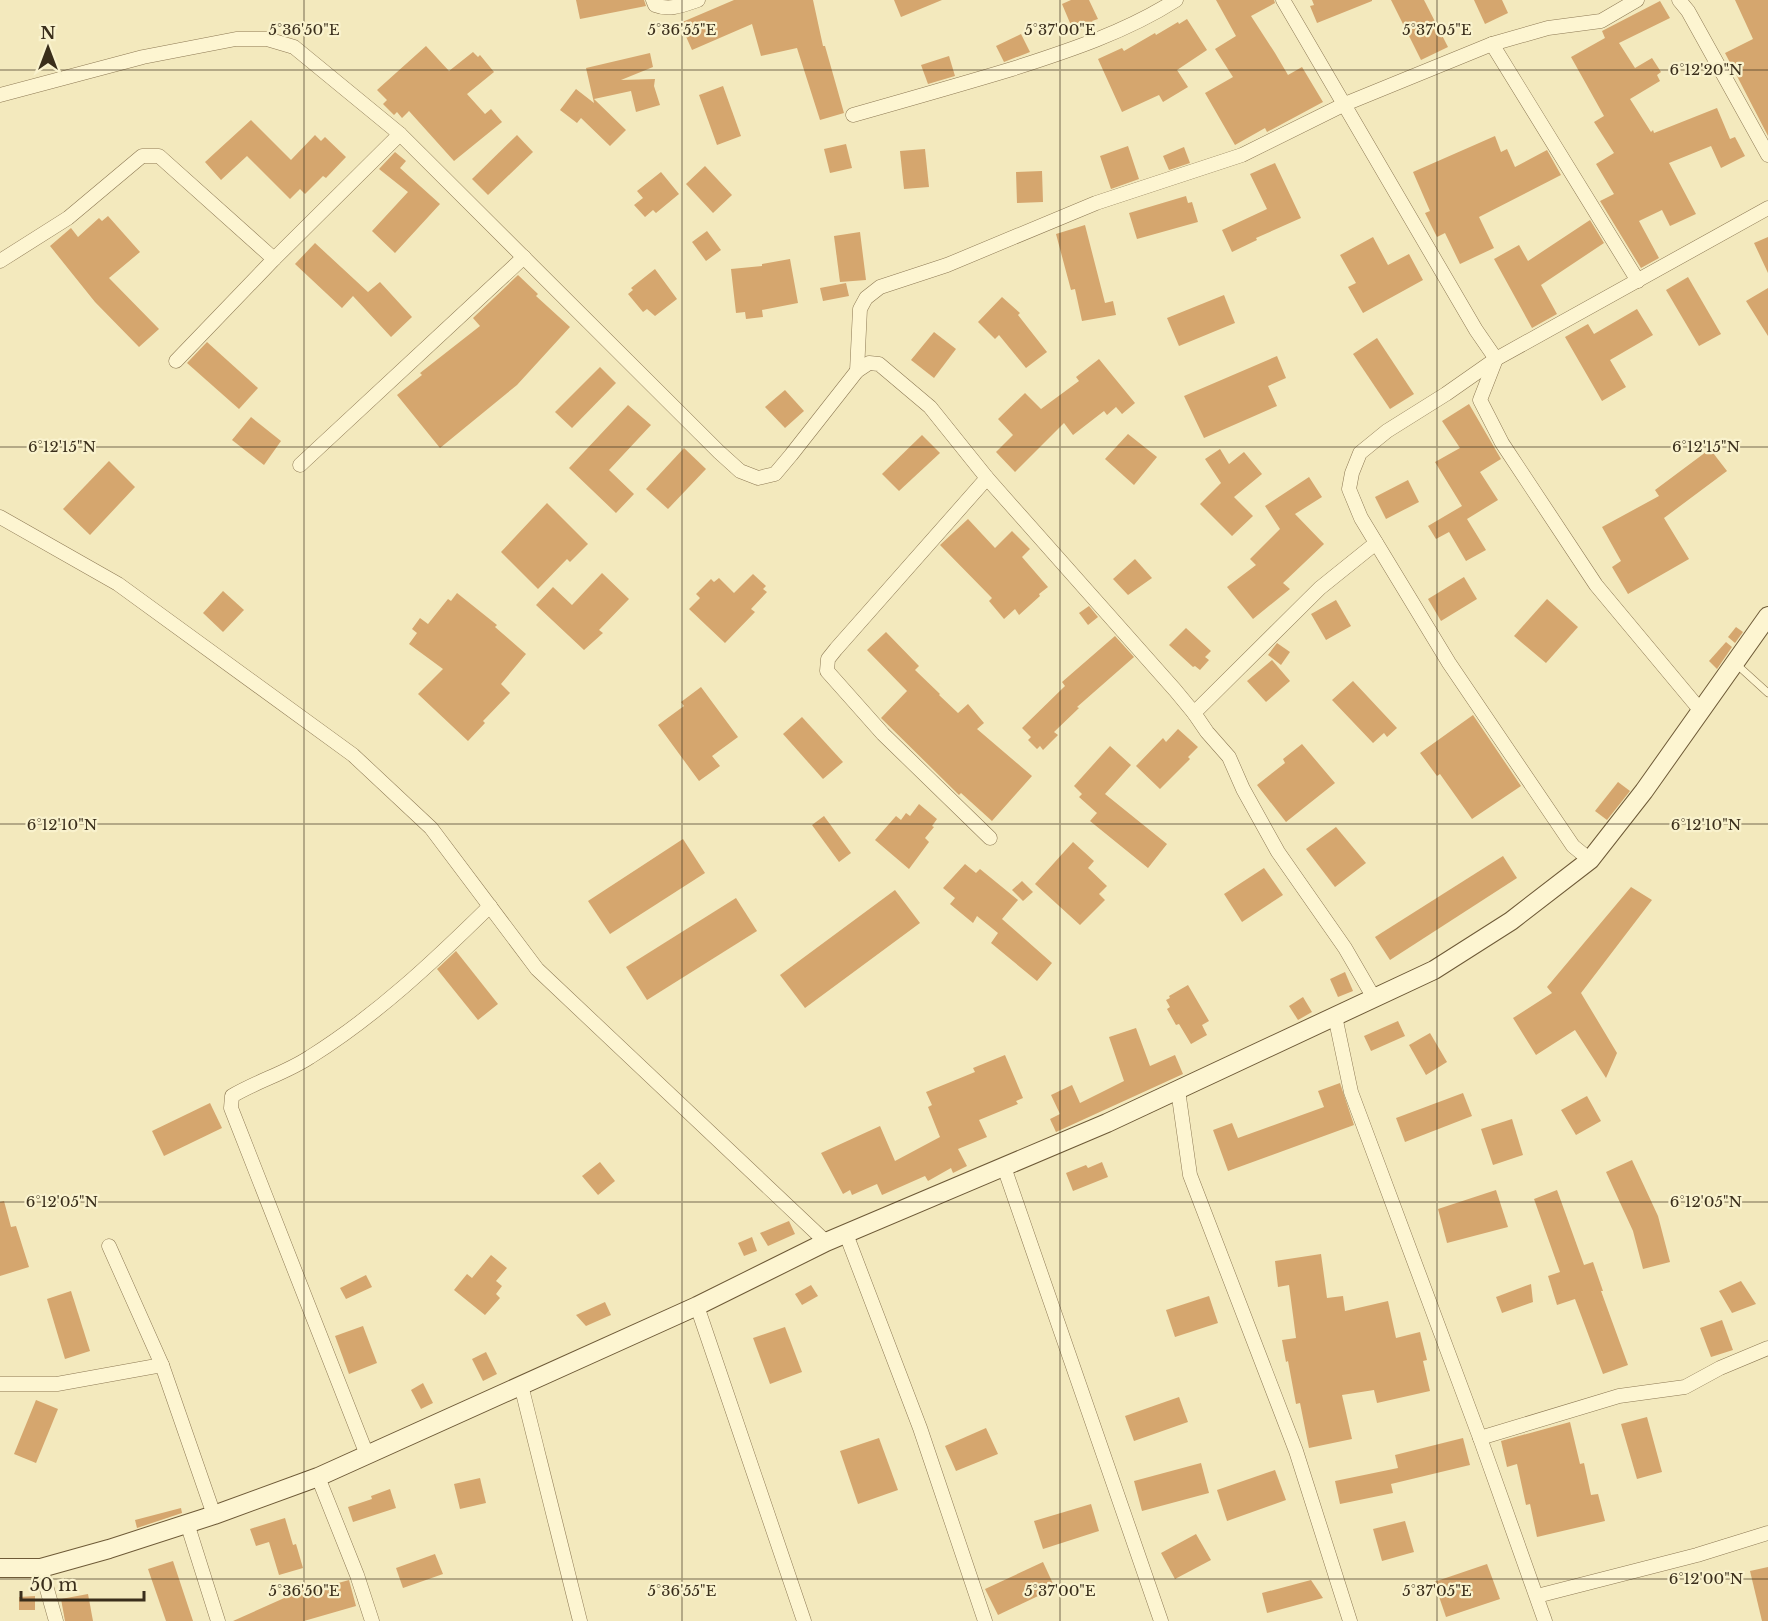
<svg xmlns="http://www.w3.org/2000/svg" width="1768" height="1621" viewBox="0 0 1768 1621" font-family="'Libre Baskerville',serif">
  <style>
    .building { fill: #d5a66e }
    .lines { fill: none; stroke-linecap: round; stroke-linejoin: round }
    .lane-casing { stroke: #8d7954; stroke-width: 8 }
    .street-casing { stroke: #8d7954; stroke-width: 15 }
    .secondary-casing { stroke: #6e5a37; stroke-width: 20 }
    .lane { stroke: #fdf5d1; stroke-width: 7 }
    .street { stroke: #fdf5d1; stroke-width: 14 }
    .secondary { stroke: #fdf5d1; stroke-width: 18 }
    .ticks { fill: none; stroke: #3a2e1b; stroke-width: 1.5; stroke-opacity: 0.45 }
    .ticks-label { font-size: 15px; text-anchor: middle; fill: #3a2e1b; stroke: #f9f2cd; stroke-width: 4.5; stroke-linejoin: round; paint-order: stroke }
  </style>
  <rect width="100%" height="100%" fill="#f3e9bd"/>
  <g class="building">
    <path d="M576,0H644L646,6L580,19Z"/>
    <path d="M734,0H813L823,46H825L844,113L820,120L797,48L761,56L752,24L692,50L680,23Z"/>
    <path d="M894,0H942L901,17Z"/>
    <path d="M1071,0H1089L1098,19L1092,21L1094,24L1080,30L1079,27L1073,30L1062,4Z"/>
    <path d="M1216,0H1274L1275,3L1251,16L1275,53L1288,75L1302,67L1323,102L1267,132L1265,128L1235,145L1205,93L1233,77L1215,49L1236,36Z"/>
    <path d="M1312,0H1372V1L1317,23L1310,6L1314,5Z"/>
    <path d="M1391,0H1424L1448,47L1421,60Z"/>
    <path d="M1474,0H1502L1508,13L1485,24Z"/>
    <path d="M1735,0H1768V136L1725,53L1753,39Z"/>
    <path d="M1660,1L1670,18L1619,43L1635,68L1652,58L1661,72L1657,75L1660,81L1630,99L1651,132L1653,130L1654,133L1717,108L1730,139L1735,137L1745,156L1721,168L1711,146L1669,163L1696,214L1670,226L1662,210L1639,221L1659,258L1641,268L1600,201L1614,194L1596,164L1614,153L1594,122L1604,116L1571,57L1605,38L1602,31Z"/>
    <path d="M1187,19L1207,50L1177,70L1188,87L1163,102L1159,95L1122,112L1098,59L1122,48L1124,51L1155,33L1156,35L1178,22L1179,24Z"/>
    <path d="M1021,34L1030,52L1004,62L996,46Z"/>
    <path d="M426,46L449,71L473,52L478,57L480,55L494,72L467,94L485,114L491,109L502,122L454,161L409,111L402,118L397,112L394,115L383,104L387,100L377,90Z"/>
    <path d="M650,53L653,67L621,80L655,79L654,86L660,105L636,112L631,91L594,99L626,130L610,146L581,118L577,123L560,110L576,89L594,103L586,68Z"/>
    <path d="M949,56L955,76L928,84L921,65Z"/>
    <path d="M723,86L741,136L717,145L699,95Z"/>
    <path d="M251,120L291,160L315,135L321,141L325,137L346,157L326,178L323,176L305,194L300,189L290,199L247,156L221,180L205,162Z"/>
    <path d="M517,135L533,152L488,195L472,179Z"/>
    <path d="M1495,136L1501,152L1507,149L1515,167L1547,150L1561,175L1479,217L1494,248L1460,264L1445,233L1437,237L1425,213L1430,211L1413,172Z"/>
    <path d="M846,144L852,168L830,173L824,149Z"/>
    <path d="M1128,146L1139,179L1111,189L1100,156Z"/>
    <path d="M1184,147L1190,163L1169,170L1163,156Z"/>
    <path d="M925,149L929,187L904,189L900,151Z"/>
    <path d="M395,152L406,161L400,168L440,204L395,253L372,231L408,192L379,169Z"/>
    <path d="M1275,163L1301,218L1256,238L1257,240L1232,252L1222,230L1267,209L1250,174Z"/>
    <path d="M705,166L732,195L713,213L686,184Z"/>
    <path d="M1042,171L1043,202L1017,203L1016,172Z"/>
    <path d="M661,172L679,194L656,213L653,210L645,217L634,205L643,198L637,191Z"/>
    <path d="M1186,196L1188,203L1192,202L1198,222L1137,239L1129,213Z"/>
    <path d="M108,216L140,252L109,278L159,329L139,347L95,302L50,246L71,228L78,237L99,218L102,221Z"/>
    <path d="M1590,220L1604,243L1541,285L1557,314L1532,328L1494,259L1519,245L1528,261Z"/>
    <path d="M1085,225L1105,303L1113,301L1116,315L1082,321L1075,289L1071,290L1056,234Z"/>
    <path d="M707,231L721,250L706,261L692,242Z"/>
    <path d="M860,232L866,280L840,282L834,236Z"/>
    <path d="M1373,237L1388,265L1409,254L1423,280L1363,313L1348,287L1356,283L1340,255Z"/>
    <path d="M1768,237V273L1754,243Z"/>
    <path d="M315,243L368,292L380,282L412,317L391,337L353,296L342,308L295,264Z"/>
    <path d="M790,259L798,303L762,310L763,317L746,319L745,312L736,313L731,269L762,266V264Z"/>
    <path d="M655,269L677,299L655,316L647,309L643,312L628,294L633,290L631,288Z"/>
    <path d="M518,275L538,294L536,296L570,327L517,385L440,448L397,395L422,375L420,373L480,326L473,318Z"/>
    <path d="M1688,277L1721,334L1699,346L1666,290Z"/>
    <path d="M846,283L849,296L823,301L820,288Z"/>
    <path d="M1768,288V336L1746,301Z"/>
    <path d="M1224,295L1235,323L1179,346L1167,318Z"/>
    <path d="M1002,297L1020,313L1018,315L1047,352L1026,368L999,335L995,339L978,322Z"/>
    <path d="M1637,309L1653,335L1610,360L1626,387L1602,401L1565,337L1588,324L1594,334Z"/>
    <path d="M934,332L956,349L934,378L911,360Z"/>
    <path d="M1377,338L1414,394L1390,409L1353,354Z"/>
    <path d="M207,342L258,388L239,409L187,363Z"/>
    <path d="M1277,356L1286,378L1268,386L1277,406L1204,438L1184,396Z"/>
    <path d="M1099,359L1135,403L1122,414L1116,407L1107,415L1104,411L1073,435L1064,423L1015,472L996,452L1013,435L998,419L1025,393L1041,409L1079,381L1076,377Z"/>
    <path d="M600,367L616,383L572,428L555,412Z"/>
    <path d="M785,390L804,411L785,428L765,407Z"/>
    <path d="M1469,404L1501,459L1480,472L1498,500L1467,519L1486,550L1466,561L1449,532L1436,539L1428,526L1462,506L1435,462L1460,448L1442,421Z"/>
    <path d="M628,405L651,425L609,470L634,494L616,513L569,468Z"/>
    <path d="M251,417L281,441L264,465L232,440Z"/>
    <path d="M1128,434L1157,457L1134,485L1105,459Z"/>
    <path d="M922,435L940,453L899,491L882,474Z"/>
    <path d="M684,448L706,469L668,509L646,489Z"/>
    <path d="M1220,449L1229,464L1244,452L1262,474L1234,497L1253,516L1232,536L1200,504L1221,483L1205,459Z"/>
    <path d="M1710,449L1727,471L1664,518L1689,559L1628,594L1612,567L1621,561L1602,527L1659,496L1655,490Z"/>
    <path d="M109,461L135,487L90,535L63,509Z"/>
    <path d="M1309,477L1322,497L1295,514L1324,544L1283,583L1290,589L1253,619L1227,587L1256,565L1250,559L1280,529L1265,506Z"/>
    <path d="M1408,480L1419,502L1386,519L1375,497Z"/>
    <path d="M547,503L588,544L570,562L567,559L538,589L501,552Z"/>
    <path d="M968,519L995,548L1012,531L1030,549L1022,557L1048,587L1039,594L1040,596L1019,615L1015,609L1004,619L989,601L992,598L940,545Z"/>
    <path d="M1135,559L1152,578L1128,595L1113,579Z"/>
    <path d="M602,573L629,599L599,630L603,633L584,650L536,605L553,587L572,605Z"/>
    <path d="M753,574L766,586L763,589L767,592L751,609L755,612L725,643L689,609L700,598L696,594L711,579L714,582L719,578L734,593Z"/>
    <path d="M1464,577L1477,599L1441,621L1428,599Z"/>
    <path d="M223,591L244,610L223,632L203,613Z"/>
    <path d="M457,593L497,625L495,627L526,654L501,684L510,693L483,721L485,723L468,741L418,694L443,669L409,644L417,633L412,629L420,618L428,624L448,599L451,601Z"/>
    <path d="M1547,599L1578,627L1546,663L1514,636Z"/>
    <path d="M1336,600L1351,626L1326,640L1311,614Z"/>
    <path d="M1089,606L1098,617L1088,625L1079,613Z"/>
    <path d="M1736,627L1743,632L1735,643L1728,637Z"/>
    <path d="M1186,628L1211,651L1205,657L1209,660L1200,670L1195,666L1193,667L1169,645Z"/>
    <path d="M886,632L919,666L915,670L940,694L939,695L958,713L968,704L984,723L977,729L1032,776L992,821L961,793L959,795L881,718L907,691L867,650Z"/>
    <path d="M1115,636L1134,657L1077,707L1079,708L1054,732L1058,735L1043,750L1040,746L1037,749L1028,740L1031,737L1022,728L1065,686L1062,682Z"/>
    <path d="M1726,642L1732,647L1717,669L1709,661Z"/>
    <path d="M1277,643L1290,652L1281,665L1268,655Z"/>
    <path d="M1272,660L1290,681L1266,702L1247,681Z"/>
    <path d="M1353,681L1397,728L1387,737L1384,733L1373,743L1332,700Z"/>
    <path d="M701,687L738,737L712,756L720,766L699,781L658,725L684,706L681,702Z"/>
    <path d="M1473,715L1521,786L1472,819L1440,774L1437,776L1420,753Z"/>
    <path d="M802,717L843,762L823,779L783,734Z"/>
    <path d="M1178,729L1198,747L1188,757L1190,759L1160,789L1136,766L1163,738L1166,742Z"/>
    <path d="M1302,744L1335,783L1286,822L1257,785L1285,763L1283,759Z"/>
    <path d="M1110,746L1131,765L1105,794L1167,844L1148,868L1090,821L1097,813L1079,797L1082,794L1074,786Z"/>
    <path d="M1618,782L1630,791L1607,820L1595,811Z"/>
    <path d="M919,804L937,819L932,826L934,827L925,838L929,842L909,869L875,840L896,816L901,820L906,813L910,816Z"/>
    <path d="M824,816L851,853L839,862L812,825Z"/>
    <path d="M1336,827L1366,863L1335,887L1306,849Z"/>
    <path d="M683,839L705,873L610,934L588,901Z"/>
    <path d="M1073,842L1094,861L1088,868L1107,886L1099,894L1105,900L1080,925L1035,884Z"/>
    <path d="M1503,856L1517,878L1390,960L1375,937Z"/>
    <path d="M965,864L976,873L980,869L1018,900L1002,919L1052,963L1037,981L991,943L998,933L977,916L973,923L950,904L955,898L943,888Z"/>
    <path d="M1264,868L1283,895L1242,922L1224,894Z"/>
    <path d="M1022,881L1033,892L1023,901L1012,890Z"/>
    <path d="M1631,887L1652,900L1581,993L1617,1053L1606,1078L1575,1030L1536,1055L1513,1018L1552,993L1547,987Z"/>
    <path d="M895,890L920,923L805,1008L780,975Z"/>
    <path d="M736,898L757,931L647,1000L626,967Z"/>
    <path d="M456,951L498,1004L478,1020L437,969Z"/>
    <path d="M1345,972L1353,991L1338,997L1330,979Z"/>
    <path d="M1188,985L1209,1021L1202,1025L1207,1035L1191,1044L1179,1024L1176,1025L1167,1009L1170,1007L1166,1000L1170,998L1169,996Z"/>
    <path d="M1303,997L1312,1012L1298,1020L1289,1006Z"/>
    <path d="M1398,1021L1405,1036L1371,1051L1364,1036Z"/>
    <path d="M1136,1028L1150,1066L1175,1055L1183,1074L1056,1132L1050,1119L1060,1114L1051,1095L1072,1085L1080,1103L1124,1081L1109,1037Z"/>
    <path d="M1430,1033L1447,1062L1426,1075L1409,1045Z"/>
    <path d="M1005,1055L1023,1098L1016,1101L1018,1104L979,1120L987,1137L958,1149L967,1166L953,1173L951,1168L928,1181L925,1176L882,1195L877,1184L852,1195L850,1190L843,1194L821,1153L880,1126L895,1161L940,1137L928,1107L932,1105L926,1092L975,1072L973,1068Z"/>
    <path d="M1340,1083L1354,1125L1228,1171L1213,1130L1232,1123L1238,1138L1324,1107L1318,1091Z"/>
    <path d="M1463,1093L1472,1116L1405,1142L1396,1118Z"/>
    <path d="M1587,1096L1601,1121L1576,1135L1561,1110Z"/>
    <path d="M210,1103L222,1128L164,1156L152,1131Z"/>
    <path d="M1512,1119L1523,1155L1493,1165L1481,1129Z"/>
    <path d="M1632,1160L1658,1216L1670,1262L1643,1269L1633,1231L1606,1172Z"/>
    <path d="M600,1162L615,1181L598,1195L582,1176Z"/>
    <path d="M1102,1162L1108,1177L1073,1191L1066,1173L1086,1165L1088,1168Z"/>
    <path d="M1496,1190L1508,1227L1447,1243L1438,1209Z"/>
    <path d="M1557,1190L1584,1265L1593,1262L1603,1291H1601L1628,1365L1603,1374L1575,1299L1557,1305L1548,1276L1560,1272L1534,1199Z"/>
    <path d="M4,1201L11,1227L16,1226L29,1267L0,1276V1202Z"/>
    <path d="M789,1221L795,1234L768,1246L760,1233Z"/>
    <path d="M752,1237L757,1251L744,1256L738,1243Z"/>
    <path d="M1321,1254L1327,1298L1343,1296L1345,1311L1388,1301L1396,1338L1420,1332L1427,1360L1423,1361L1430,1391L1377,1403L1374,1390L1342,1395L1352,1439L1309,1448L1300,1403L1296,1404L1288,1361L1286,1362L1282,1340L1296,1338L1289,1285L1278,1287L1275,1261Z"/>
    <path d="M491,1255L507,1268L496,1281L502,1286L496,1294L500,1298L485,1315L454,1290L467,1274L472,1278Z"/>
    <path d="M366,1275L372,1287L346,1299L340,1288Z"/>
    <path d="M1741,1281L1756,1304L1732,1313L1719,1291Z"/>
    <path d="M1531,1284L1533,1302L1502,1313L1496,1297Z"/>
    <path d="M811,1285L818,1296L802,1305L795,1294Z"/>
    <path d="M71,1291L90,1351L65,1359L47,1299Z"/>
    <path d="M1209,1296L1218,1323L1175,1337L1166,1310Z"/>
    <path d="M605,1302L611,1315L586,1326L576,1315Z"/>
    <path d="M1722,1320L1733,1350L1711,1357L1700,1328Z"/>
    <path d="M363,1326L377,1363L349,1374L335,1336Z"/>
    <path d="M785,1327L802,1372L770,1384L753,1338Z"/>
    <path d="M486,1352L497,1374L483,1381L472,1359Z"/>
    <path d="M423,1383L433,1403L421,1409L411,1390Z"/>
    <path d="M1179,1397L1188,1422L1134,1441L1125,1416Z"/>
    <path d="M36,1400L58,1409L36,1463L14,1454Z"/>
    <path d="M1647,1417L1662,1472L1637,1479L1621,1424Z"/>
    <path d="M1570,1422L1580,1464L1584,1463L1591,1495L1598,1494L1605,1521L1537,1537L1530,1504L1526,1505L1517,1464L1507,1467L1501,1441Z"/>
    <path d="M986,1428L998,1454L956,1471L945,1446Z"/>
    <path d="M879,1438L898,1490L858,1504L840,1451Z"/>
    <path d="M1463,1438L1470,1465L1391,1484L1393,1493L1340,1504L1335,1481L1398,1468L1395,1455Z"/>
    <path d="M1201,1463L1209,1493L1142,1511L1134,1481Z"/>
    <path d="M1275,1470L1286,1500L1227,1521L1217,1490Z"/>
    <path d="M480,1478L486,1503L460,1509L454,1484Z"/>
    <path d="M390,1489L396,1508L353,1522L348,1507L372,1499L371,1496Z"/>
    <path d="M1091,1504L1099,1531L1043,1549L1034,1521Z"/>
    <path d="M181,1508L182,1513L137,1528L135,1520Z"/>
    <path d="M285,1518L293,1545L296,1544L303,1568L279,1575L269,1542L256,1546L250,1529Z"/>
    <path d="M1405,1521L1414,1552L1382,1561L1373,1529Z"/>
    <path d="M1196,1534L1211,1560L1175,1579L1161,1553Z"/>
    <path d="M435,1554L443,1574L403,1588L396,1568Z"/>
    <path d="M173,1561L193,1621H166L148,1569Z"/>
    <path d="M1043,1562L1055,1588L998,1615L985,1589Z"/>
    <path d="M1487,1564L1500,1599L1446,1617L1434,1582Z"/>
    <path d="M1768,1567V1621H1762L1750,1571Z"/>
    <path d="M349,1580L356,1606L304,1621H233L309,1587L310,1591Z"/>
    <path d="M1311,1580L1323,1598L1267,1613L1262,1593Z"/>
    <path d="M88,1594L93,1621H65L61,1599Z"/>
    <path d="M35,1596V1610H19V1597Z"/>
  </g>
  <g class="lines">
    <defs>
      <path id="lane" d="M1735,663L1768,693"/>
      <g id="street">
        <path d="M653,0L655,5C670,11 683,5 698,0"/>
        <path d="M1283,0L1476,330L1496,359L1480,400L1502,443L1596,585L1701,711"/>
        <path d="M1679,0L1688,11L1768,155"/>
        <path d="M1492,44L1638,281"/>
        <path d="M0,95L143,57L236,39H267L294,47L400,134L719,452L740,471L758,478L775,474L791,455L857,371L869,363L879,364L930,407L987,478L1175,690L1194,713L1207,732L1229,757L1243,789L1278,852L1345,948L1374,998"/>
        <path d="M853,115C906,100 959,85 1012,69C1068,51 1126,32 1176,0"/>
        <path d="M0,261L68,218L142,156H159L274,259"/>
        <path d="M176,361L274,259L400,134"/>
        <path d="M857,371L860,309L866,298L880,287L947,265L1096,203L1242,155L1345,104L1492,44L1548,28L1601,21L1637,0"/>
        <path d="M300,465L524,257"/>
        <path d="M987,478L836,649L828,659L827,671L883,734L990,838"/>
        <path d="M0,517L118,584L353,755L431,828L537,969L826,1242"/>
        <path d="M1194,713L1320,588L1376,543"/>
        <path d="M1590,860L1573,846L1449,663L1361,518L1349,489L1352,473L1360,453L1387,431L1446,394L1496,359L1768,208"/>
        <path d="M1335,1016L1351,1092L1480,1438L1545,1621"/>
        <path d="M1178,1090L1190,1175L1296,1451L1350,1621"/>
        <path d="M1004,1167L1161,1621"/>
        <path d="M846,1234L920,1428L985,1621"/>
        <path d="M109,1246L162,1365"/>
        <path d="M697,1306L804,1621"/>
        <path d="M0,1384H57L162,1365L214,1515"/>
        <path d="M521,1385L580,1621"/>
        <path d="M1480,1438L1619,1396L1685,1387L1720,1368L1768,1348"/>
        <path d="M367,1455L231,1108L232,1096C257,1081 286,1073 310,1057C377,1015 434,961 490,906"/>
        <path d="M318,1477L357,1575L372,1621"/>
        <path d="M187,1523L218,1621"/>
        <path d="M41,1568L56,1621"/>
        <path d="M1537,1596L1697,1555L1768,1533"/>
      </g>
      <path id="secondary" d="M0,1568H41L109,1549L214,1515L318,1477L697,1306L826,1242L1107,1123L1434,970L1511,921L1590,860L1644,791L1768,616"/>
    </defs>
    <use href="#lane" class="lane-casing"/>
    <use href="#street" class="street-casing"/>
    <use href="#secondary" class="secondary-casing"/>
    <use href="#lane" class="lane"/>
    <use href="#street" class="street"/>
    <use href="#secondary" class="secondary"/>
  </g>
  <path class="ticks" d="M304,0V1621M682,0V1621M1060,0V1621M1437,0V1621M0,70H1768M0,447H1768M0,824H1768M0,1202H1768M0,1579H1768"/>
  <g class="ticks-label">
    <text x="304" y="35">5°36'50"E</text>
    <text x="682" y="35">5°36'55"E</text>
    <text x="1060" y="35">5°37'00"E</text>
    <text x="1437" y="35">5°37'05"E</text>
    <text x="1706" y="75">6°12'20"N</text>
    <text x="62" y="452">6°12'15"N</text>
    <text x="1706" y="452">6°12'15"N</text>
    <text x="62" y="830">6°12'10"N</text>
    <text x="1706" y="830">6°12'10"N</text>
    <text x="62" y="1207">6°12'05"N</text>
    <text x="1706" y="1207">6°12'05"N</text>
    <text x="1706" y="1584">6°12'00"N</text>
    <text x="304" y="1596">5°36'50"E</text>
    <text x="682" y="1596">5°36'55"E</text>
    <text x="1060" y="1596">5°37'00"E</text>
    <text x="1437" y="1596">5°37'05"E</text>
  </g>
  <g transform="translate(48 48)" stroke="#f9f2cd" stroke-width="4.5" paint-order="stroke">
  <path d="M0-4.5L10 22L0 15L-10 22Z" fill="#3a2e1b"/>
  <text y="-9" font-size="16" font-weight="bold" text-anchor="middle" fill="#3a2e1b">N</text>
  </g>
  <path d="M21 1591v9h123v-9" fill="none" stroke="#3a2e1b" stroke-width="3"/>
  <text x="30" y="1591" font-size="18" fill="#3a2e1b" stroke="#f9f2cd" stroke-width="4.5" paint-order="stroke">50 m</text>
</svg>
